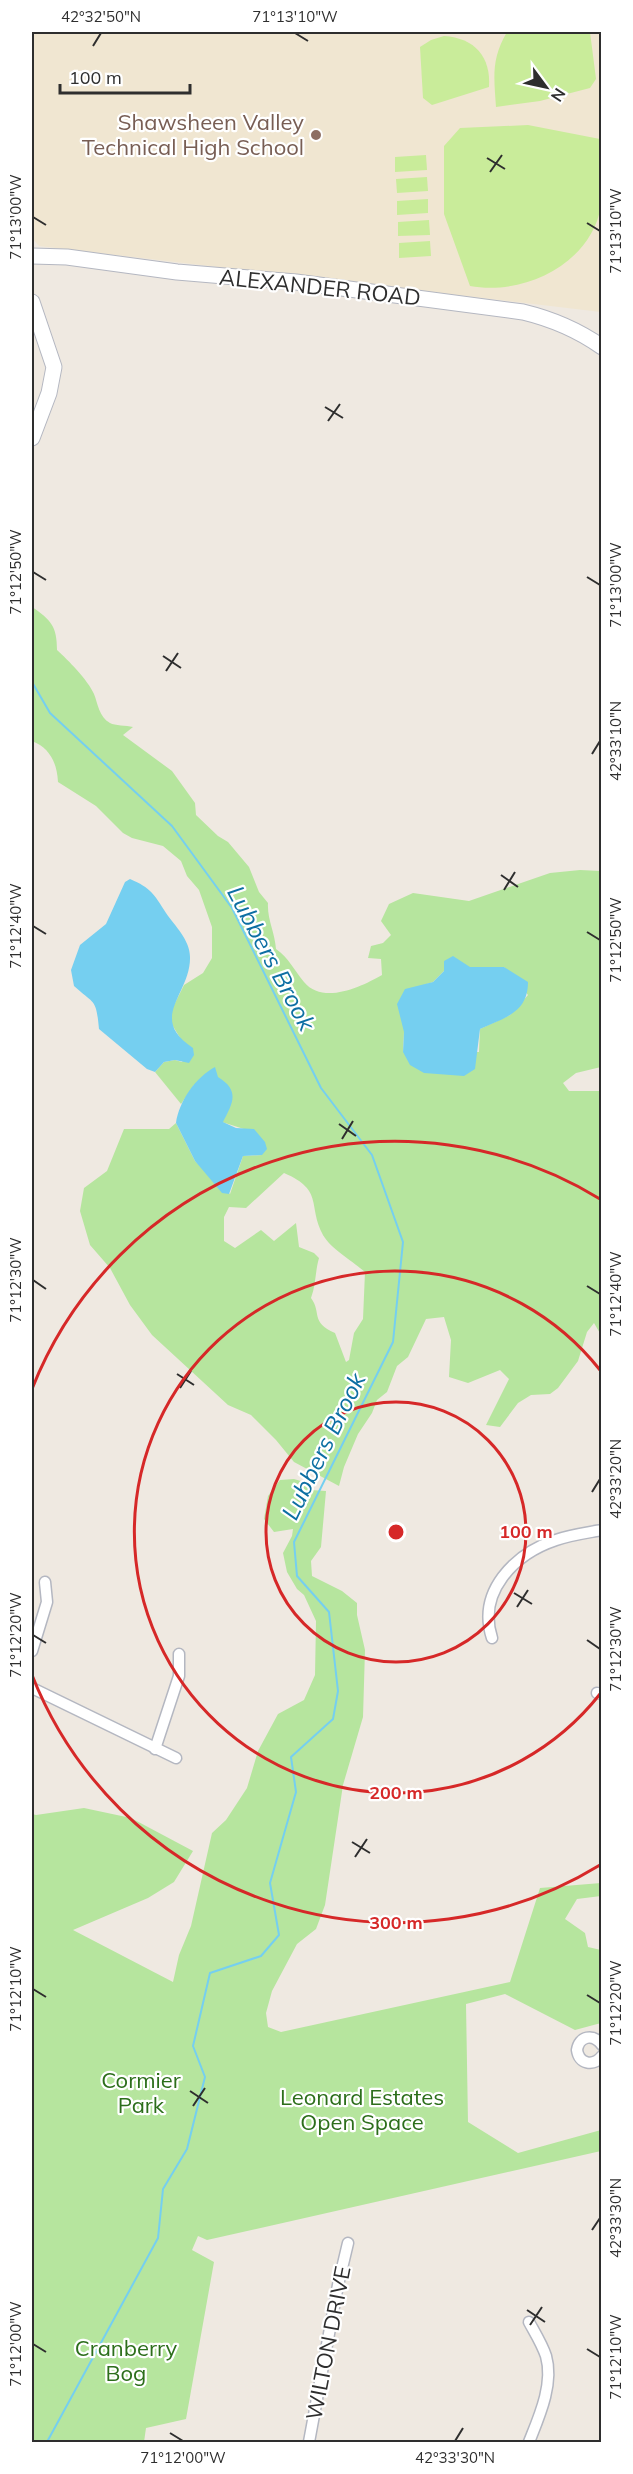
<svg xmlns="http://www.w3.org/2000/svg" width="633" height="2474" viewBox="0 0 633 2474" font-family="Mulish,sans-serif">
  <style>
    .education { fill: #f0e6d1 }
    .green { fill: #b6e59e; fill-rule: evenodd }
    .pitch { fill: #c9ec9a }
    .water { fill: #75cff0 }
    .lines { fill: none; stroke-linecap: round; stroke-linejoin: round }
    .stream { stroke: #75cff0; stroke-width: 2 }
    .street-casing { stroke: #b4b7c1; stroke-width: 13 }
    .secondary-casing { stroke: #b4b7c1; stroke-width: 17 }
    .street { stroke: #fff; stroke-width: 10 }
    .secondary { stroke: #fff; stroke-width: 15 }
    .ticks { fill: none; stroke: #2e2e2e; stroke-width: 2 }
    .ring { fill: none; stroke: #d62828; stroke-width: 3 }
    .education-dot { fill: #8d6e63; stroke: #fff; stroke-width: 2 }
    .labels { text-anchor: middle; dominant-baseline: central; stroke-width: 4.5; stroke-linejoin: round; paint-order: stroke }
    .education-label { font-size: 22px; fill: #785e54; stroke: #fff; text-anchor: end }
    .street-label { font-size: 22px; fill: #2e2e2e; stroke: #fff }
    .park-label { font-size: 22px; fill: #2c6e1b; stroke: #fff }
    .water-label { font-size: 24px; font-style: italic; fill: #0d6fa3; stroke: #fff }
    .centre { fill: #d62828; stroke: #fff; stroke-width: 3 }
    .ring-label { font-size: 18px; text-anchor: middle; font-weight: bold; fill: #d62828; stroke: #fff; stroke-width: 4.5; stroke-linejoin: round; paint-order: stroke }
    .neatline { fill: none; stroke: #2e2e2e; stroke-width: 2 }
    .ticks-label { font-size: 15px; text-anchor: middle; fill: #2e2e2e }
  </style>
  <rect width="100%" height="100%" fill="#efe9e1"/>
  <path class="education" d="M32,32H601V312L39,246L32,238Z"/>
  <g class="green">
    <path d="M32,607C51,620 57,626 57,650C68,660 88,680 94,694C98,704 99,717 110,723C115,726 126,725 133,727L123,735L172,771L195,803L196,815L218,836L228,842L249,867L259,892L268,903C267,919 275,933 276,949C289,958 294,970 304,982C323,1005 361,987 382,975L381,959L368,958L371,946L383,943L391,935L381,921L389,904L413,893L469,901L550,873L580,870L601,871V1067L576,1073L563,1083L569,1091H601V1335L594,1323L587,1332L578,1361L558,1388L550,1394L531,1395L518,1403L500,1427L486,1425L509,1379L500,1370L468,1383L449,1377L451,1340L444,1317L426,1319L408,1357L397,1366L387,1392L377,1400L372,1413L358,1434L344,1467L339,1486L294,1462L276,1440L251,1415L228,1405L152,1335L130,1305L110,1268L90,1245L80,1211L84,1188L107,1171L124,1129H169L176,1123L195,1161L230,1194L243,1156L262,1155L247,1130L222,1122L227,1113L194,1085L181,1104L155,1072L164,1062L175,1060L182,1062L192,1048L182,1041L171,1023V1011L184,985L203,973L212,958V927L199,890L187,876L181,861L163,846L132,838L123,833L96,806L58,782C57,763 50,748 32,741ZM470,967H504L528,995L510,1015L480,1029L479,1052H403L404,1032L415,988L433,982L444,971ZM284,1173C326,1191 306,1207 325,1238C332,1249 355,1263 365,1272L363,1319L354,1333L349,1360L346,1362L335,1333C310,1322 322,1313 311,1298C316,1285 315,1272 319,1258L314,1253L299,1247L296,1223L274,1241L261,1230L235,1248L224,1241V1217L229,1207L246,1208Z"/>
    <path d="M294,1479L304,1482L311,1490L326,1491L321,1547L311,1561L312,1576L342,1591L357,1603V1615L365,1650L363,1717L343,1785L325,1905L316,1929L297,1944L272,1991L266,2013L268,2027L281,2032L510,1982L540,1888L601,1883V1896L577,1899L565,1919L585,1933L588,1947L601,1950V2023L575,2030L505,1994L466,2004L468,2122L518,2153L601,2130V2151L207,2240L198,2236L192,2250L214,2262L186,2419L146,2428L144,2442H32V1814L36,1815L84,1808L131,1818L193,1851L174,1882L148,1898L73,1930L173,1982L179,1955L191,1926L212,1833L226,1820L247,1788L258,1751L278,1714L304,1700L315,1675L316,1621L304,1595L297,1589L287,1572L283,1553L292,1536L293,1529L274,1532L264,1519L268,1496L280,1480Z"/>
  </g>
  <g class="pitch">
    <path d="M507,32H590L596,79L590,88L540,101L496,107C494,77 491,59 507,32Z"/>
    <path d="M444,36C475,38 491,57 489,87L432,105L423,98L420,47L431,40Z"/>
    <path d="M528,125L600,139L602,146C602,165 604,187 601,206C591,264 524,296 470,286L444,214V146L460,128Z"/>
    <path d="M426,155L427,170L395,172V157Z"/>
    <path d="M427,177L428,191L397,193L396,179Z"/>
    <path d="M428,199V213L397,215V201Z"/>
    <path d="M429,220L430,235L398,236V222Z"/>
    <path d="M430,241L431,256L399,258V243Z"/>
  </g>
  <g class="water">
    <path d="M130,879C151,888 154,894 166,913C175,926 190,940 190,957C191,994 147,1018 193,1048L194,1055L189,1063L175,1060L164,1062L155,1072L147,1069L99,1029C96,998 95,1005 74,986L71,970L80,945L106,924L125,882Z"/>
    <path d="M453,956L470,967H504L528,982C528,1013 504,1018 480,1029L475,1069L464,1076L424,1073L410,1065L403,1052L404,1032L397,1004L405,989L433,982L444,971V961Z"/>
    <path d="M215,1067L218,1077C241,1091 232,1104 223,1122L236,1128L254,1129L265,1142L267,1149L262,1155L243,1156L229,1194L222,1193L195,1161L176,1123C179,1101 196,1077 215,1067Z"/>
  </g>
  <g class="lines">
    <path class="stream" d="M32,682L50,713L172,826L232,908L321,1088L372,1155L403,1242L393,1342L294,1542L297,1576L329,1612L338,1691L333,1719L291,1757L296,1792L270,1883L279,1935L261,1956L210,1973L193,2046L205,2077L187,2149L163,2189L158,2238L47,2442"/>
    <defs>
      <g id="street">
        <path d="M492,1638C477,1592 514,1554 556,1540C570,1535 586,1533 602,1530"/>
        <path d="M32,1651L47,1602L45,1582"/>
        <path d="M32,1688L176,1758"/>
        <path d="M597,1693L602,1694"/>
        <path d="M155,1749L179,1676V1654"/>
        <path d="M602,2045C593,2033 579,2036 577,2050C579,2064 593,2067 602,2056"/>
        <path d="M309,2442L338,2285L348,2243"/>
        <path d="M529,2442C539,2417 554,2384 546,2356C542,2344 535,2333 529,2322"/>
      </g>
      <g id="secondary">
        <path d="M32,256L67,257L177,272L296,282L523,312C552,319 578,330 602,347"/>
        <path d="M32,302L54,367L49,393L32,438"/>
      </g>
    </defs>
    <use href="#street" class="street-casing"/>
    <use href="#secondary" class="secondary-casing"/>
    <use href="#street" class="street"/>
    <use href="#secondary" class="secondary"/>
  </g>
  <path class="ticks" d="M295,33L308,41M93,46L101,33M487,158L505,169M490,172L502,155M33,217L46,225M587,223L600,231M325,407L343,418M328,421L340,404M33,572L46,580M587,577L600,585M163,656L181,668M166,671L178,653M592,754L600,741M501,875L518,887M504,890L515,872M33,926L46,934M587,932L600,940M339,1124L356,1136M342,1139L353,1121M33,1280L46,1289M587,1286L600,1294M177,1374L194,1385M180,1388L191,1371M592,1492L600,1479M514,1593L532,1604M517,1607L528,1590M33,1635L46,1643M587,1640L600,1649M352,1842L370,1853M355,1857L367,1839M33,1989L46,1997M587,1995L600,2003M190,2091L208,2103M193,2106L205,2088M592,2230L600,2218M527,2310L545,2322M530,2325L542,2307M33,2344L46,2352M587,2349L600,2357M170,2433L183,2441M455,2441L463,2428"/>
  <g class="ring">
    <circle cx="396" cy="1532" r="130"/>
    <path d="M600 1694A261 261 0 1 1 600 1370"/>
    <path d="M600 1865A391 391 0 0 1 32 1675M32 1389A391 391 0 0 1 600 1199"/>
  </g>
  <circle class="education-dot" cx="316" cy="135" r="6"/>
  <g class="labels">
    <g class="education-label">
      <text x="304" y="122">Shawsheen Valley<tspan x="304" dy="25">Technical High School</tspan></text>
    </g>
    <g class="street-label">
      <text transform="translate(320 287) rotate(6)">ALEXANDER ROAD</text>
      <text transform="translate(328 2343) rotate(-79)">WILTON DRIVE</text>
    </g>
    <g class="park-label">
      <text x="141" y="2080">Cormier<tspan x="141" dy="25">Park</tspan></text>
      <text x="362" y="2097">Leonard Estates<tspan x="362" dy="25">Open Space</tspan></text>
      <text x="126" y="2348">Cranberry<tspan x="126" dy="25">Bog</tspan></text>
    </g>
    <g class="water-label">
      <text transform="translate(272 958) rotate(62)">Lubbers Brook</text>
      <text transform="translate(323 1446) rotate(-64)">Lubbers Brook</text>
    </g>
  </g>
  <circle cx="396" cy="1532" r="9" class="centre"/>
  <g class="ring-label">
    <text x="526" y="1538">100 m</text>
    <text x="396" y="1799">200 m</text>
    <text x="396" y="1929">300 m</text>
  </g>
  <rect width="633" height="2474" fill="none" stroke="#ffffff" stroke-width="66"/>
  <g transform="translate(546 87) rotate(123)" stroke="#ffffff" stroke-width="4.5" paint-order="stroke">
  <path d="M0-4.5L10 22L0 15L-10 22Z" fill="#2e2e2e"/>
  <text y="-9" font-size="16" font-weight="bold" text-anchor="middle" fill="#2e2e2e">N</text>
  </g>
  <path d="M60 84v9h130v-9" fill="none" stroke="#2e2e2e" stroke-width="3"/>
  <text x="69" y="84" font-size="18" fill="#2e2e2e" stroke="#ffffff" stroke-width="4.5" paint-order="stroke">100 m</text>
  <rect x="33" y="33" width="567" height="2408" class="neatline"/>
  <g class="ticks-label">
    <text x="101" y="22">42°32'50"N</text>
    <text x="295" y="22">71°13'10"W</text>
    <text transform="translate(16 217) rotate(-90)" y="5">71°13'00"W</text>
    <text transform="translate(616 231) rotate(-90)" y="5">71°13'10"W</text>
    <text transform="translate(16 572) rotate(-90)" y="5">71°12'50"W</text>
    <text transform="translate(616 585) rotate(-90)" y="5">71°13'00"W</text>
    <text transform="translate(616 741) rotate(-90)" y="5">42°33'10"N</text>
    <text transform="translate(16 926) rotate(-90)" y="5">71°12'40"W</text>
    <text transform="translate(616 940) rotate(-90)" y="5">71°12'50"W</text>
    <text transform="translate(16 1280) rotate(-90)" y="5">71°12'30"W</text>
    <text transform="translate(616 1294) rotate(-90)" y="5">71°12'40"W</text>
    <text transform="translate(616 1479) rotate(-90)" y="5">42°33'20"N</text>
    <text transform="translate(16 1635) rotate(-90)" y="5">71°12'20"W</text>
    <text transform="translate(616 1649) rotate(-90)" y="5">71°12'30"W</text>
    <text transform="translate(16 1989) rotate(-90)" y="5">71°12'10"W</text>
    <text transform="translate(616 2003) rotate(-90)" y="5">71°12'20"W</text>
    <text transform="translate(616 2218) rotate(-90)" y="5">42°33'30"N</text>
    <text transform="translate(16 2344) rotate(-90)" y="5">71°12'00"W</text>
    <text transform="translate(616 2357) rotate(-90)" y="5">71°12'10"W</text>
    <text x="183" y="2463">71°12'00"W</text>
    <text x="455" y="2463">42°33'30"N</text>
  </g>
</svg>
